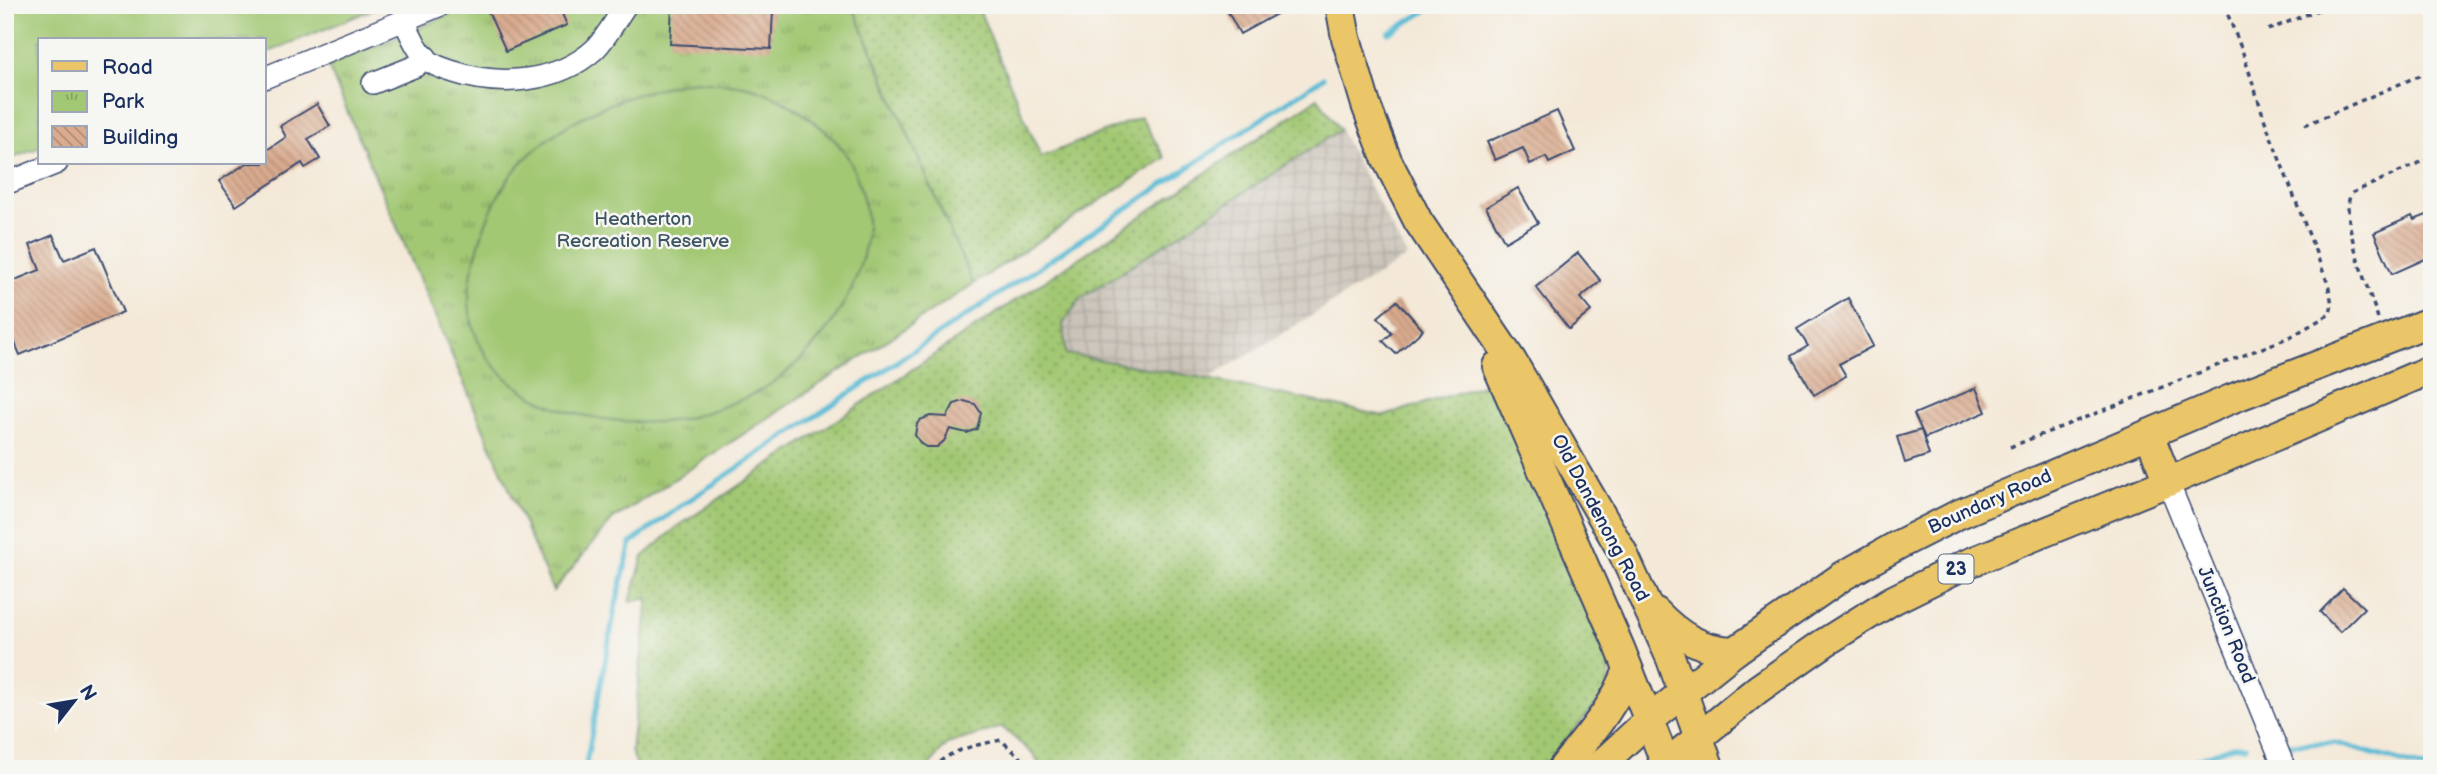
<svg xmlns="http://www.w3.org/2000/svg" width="2437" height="774" viewBox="0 0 2437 774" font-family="'Balsamiq Sans',sans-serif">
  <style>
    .industrial { fill: url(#industrial-grid) }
    .grass { fill: url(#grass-dots); stroke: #5e7c68; stroke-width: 2 }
    .park { fill: url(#park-tufts); stroke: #5e7c68; stroke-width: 2 }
    .garden { fill: #a2c873; stroke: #5e7c68; stroke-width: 2 }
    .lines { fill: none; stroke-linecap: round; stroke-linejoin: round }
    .stream { stroke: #55bad4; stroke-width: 5 }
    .building { fill: url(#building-back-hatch) }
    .minor-casing { stroke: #3c4b70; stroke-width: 24 }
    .major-casing { stroke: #3c4b70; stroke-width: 32 }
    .path { stroke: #3c4b70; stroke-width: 3.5; stroke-dasharray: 5 5; stroke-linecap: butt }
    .minor { stroke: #fff; stroke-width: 21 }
    .major { stroke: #ebc669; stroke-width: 28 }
    .labels { text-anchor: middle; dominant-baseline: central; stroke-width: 5; stroke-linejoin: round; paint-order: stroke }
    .shield { fill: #f6f6f2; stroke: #5d6b8a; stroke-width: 2 }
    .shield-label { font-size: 18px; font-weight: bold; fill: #1b2f5e }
    .park-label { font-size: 19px; fill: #3d5563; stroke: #f6f6f2 }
    .street-label { font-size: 19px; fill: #1b2f5e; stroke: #f6f6f2 }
  </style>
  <defs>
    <pattern id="industrial-grid" width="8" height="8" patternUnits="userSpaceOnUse" patternTransform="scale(1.75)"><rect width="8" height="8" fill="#cac3b8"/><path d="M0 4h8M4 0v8" fill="none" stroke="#ada8a1"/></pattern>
    <pattern id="grass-dots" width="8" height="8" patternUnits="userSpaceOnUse" patternTransform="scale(1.75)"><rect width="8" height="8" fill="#a2c873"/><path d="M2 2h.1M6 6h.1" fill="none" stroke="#83a362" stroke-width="1.8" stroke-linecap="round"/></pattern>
    <pattern id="park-tufts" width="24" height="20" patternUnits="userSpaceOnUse" patternTransform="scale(1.75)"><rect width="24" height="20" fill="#a2c873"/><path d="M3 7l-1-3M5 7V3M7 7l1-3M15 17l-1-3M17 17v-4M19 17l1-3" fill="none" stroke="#83a362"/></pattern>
    <pattern id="building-back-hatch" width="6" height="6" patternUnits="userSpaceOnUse" patternTransform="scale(1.75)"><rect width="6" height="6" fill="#daab8e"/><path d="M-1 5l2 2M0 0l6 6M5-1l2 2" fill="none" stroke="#b08c77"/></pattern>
  </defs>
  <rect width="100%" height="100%" fill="#f6f6f2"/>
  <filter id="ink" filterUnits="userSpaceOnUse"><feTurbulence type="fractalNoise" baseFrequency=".0143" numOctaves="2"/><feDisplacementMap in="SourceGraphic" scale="14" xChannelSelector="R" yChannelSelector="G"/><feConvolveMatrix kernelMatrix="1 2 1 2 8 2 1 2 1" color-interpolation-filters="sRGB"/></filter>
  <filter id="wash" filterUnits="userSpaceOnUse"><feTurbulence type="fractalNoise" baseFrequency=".00686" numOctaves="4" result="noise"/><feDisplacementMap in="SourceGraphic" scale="28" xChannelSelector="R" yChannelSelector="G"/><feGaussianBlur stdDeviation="1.57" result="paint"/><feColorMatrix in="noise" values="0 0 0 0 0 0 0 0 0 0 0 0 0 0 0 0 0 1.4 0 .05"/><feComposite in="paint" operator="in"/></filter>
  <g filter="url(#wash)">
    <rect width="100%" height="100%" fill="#f4e9d8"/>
    <path class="industrial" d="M1340,130L1407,257L1208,379L1066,355L1063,324L1079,299Z"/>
    <g class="grass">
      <path d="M852,5H977L1041,157L1141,117L1165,158L973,284Z"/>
      <path d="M1318,98L1340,130L1080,299L1063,324L1066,354L1208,379L1384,416L1492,382L1612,660L1607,691L1542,769H1041L1035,756L1002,727L947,744L926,769H639L631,751L648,598L630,602L643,557L677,527Z"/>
    </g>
    <path class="park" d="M472,5H852L973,284L612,520L553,591L328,66Z"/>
    <g class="garden">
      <path d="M5,5H383L264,54V40H40V147L5,161Z"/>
      <path d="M695,81C716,83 738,83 758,90C785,98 826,127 843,150C856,167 869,211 867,232C861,291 822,347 775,381C755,396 719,409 695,416C665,425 633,423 603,419C540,410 474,374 469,304C468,282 474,262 480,241C488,213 503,181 524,160C570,114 632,91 695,81Z"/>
    </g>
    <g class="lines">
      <g class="stream">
        <path d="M1389,33L1436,5"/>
        <path d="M2287,744L2335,743L2427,769"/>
        <path d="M585,769L615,609L631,543L682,505L1323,78"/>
        <path d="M2171,769L2232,746H2246"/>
      </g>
    </g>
    <g id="blocks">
      <g class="building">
        <path d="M485,5H558L567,25L506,51Z"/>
        <path d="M1224,5H1293L1240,34Z"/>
        <path d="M672,6L773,11L771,49L670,44Z"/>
        <path d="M317,104L330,126L308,139L320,159L305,168L302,163L236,206L219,181L247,163H264V152L286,137L280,126Z"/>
        <path d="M1557,111L1575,151L1549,163L1546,157L1530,164L1523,148L1495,160L1487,142Z"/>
        <path d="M1518,188L1538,223L1505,242L1486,207Z"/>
        <path d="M2432,213V256L2392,274L2374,233L2412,216L2414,220Z"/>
        <path d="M53,235L64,260L96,247L123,312L20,355L5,319V284L40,270L30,245Z"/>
        <path d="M1578,253L1601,281L1580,298L1591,311L1569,329L1536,287Z"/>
        <path d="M1848,298L1873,346L1839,364L1846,376L1814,395L1791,356L1808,346L1797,329Z"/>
        <path d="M1397,301L1423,330L1396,354L1383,341L1392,333L1378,317Z"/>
        <path d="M1976,388L1986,412L1925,438L1914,414Z"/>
        <path d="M964,401L975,404L981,413L977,429L967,433L950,429L944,441L937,447H926L921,444L915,435L917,424L920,420L930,416L947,417L954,404Z"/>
        <path d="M1921,430L1929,455L1905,463L1897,437Z"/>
        <path d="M2343,588L2364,608L2340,632L2320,612Z"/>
      </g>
    </g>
  </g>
  <g filter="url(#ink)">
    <use href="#blocks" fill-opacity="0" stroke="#3c4b70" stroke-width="2"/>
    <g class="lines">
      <defs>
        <g id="minor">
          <path d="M404,20C411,35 417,51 429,61C436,67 445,69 454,72C499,87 558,83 595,49C607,37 616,19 626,5"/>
          <path d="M264,78L441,5"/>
          <path d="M373,83L416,66L426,57"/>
          <path d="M5,184L57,163"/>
          <path d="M2168,482L2285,769"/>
        </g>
        <g id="major">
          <path d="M1340,5L1346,38L1366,105L1387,160L1418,221L1512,361L1622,551L1671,659L1710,769"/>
          <path d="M1497,366L1620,648L1668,769"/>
          <path d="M2149,434L2168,482"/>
          <path d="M1656,612C1679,636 1701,650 1735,651"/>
          <path d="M1562,769C1587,737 1615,707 1628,669"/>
          <path d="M1596,769L1649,720L1735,651L1843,576L1898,545L1957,515L2231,399L2432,321"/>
          <path d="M1660,769L1758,689L1824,643L1891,601L1964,565L2168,482L2432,369"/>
        </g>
      </defs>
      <use href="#minor" class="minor-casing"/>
      <use href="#major" class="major-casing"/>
      <g class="path">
        <path d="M2268,30L2330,5"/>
        <path d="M2305,125L2432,70"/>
        <path d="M2378,318C2370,294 2337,212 2352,193L2432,157"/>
        <path d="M2010,447L2290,337L2330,314L2332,304L2328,284L2266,124L2243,53L2224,5"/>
        <path d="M933,769C948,749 978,745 1001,740L1022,759L1026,769"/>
      </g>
      <use href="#minor" class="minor"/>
      <use href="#major" class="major"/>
    </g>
  </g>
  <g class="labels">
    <rect class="shield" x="1938.5" y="554.5" width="35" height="29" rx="5"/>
    <g class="shield-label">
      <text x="1956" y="569">23</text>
    </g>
    <g class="park-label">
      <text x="643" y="219">Heatherton<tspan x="643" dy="22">Recreation Reserve</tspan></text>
    </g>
    <g class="street-label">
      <text transform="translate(1990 502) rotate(-24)">Boundary Road</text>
      <text transform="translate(1600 518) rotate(62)">Old Dandenong Road</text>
      <text transform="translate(2226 625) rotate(68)">Junction Road</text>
    </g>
  </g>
  <rect width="2437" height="774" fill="none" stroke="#f6f6f2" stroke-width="28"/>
  <rect x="38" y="38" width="228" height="126" fill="#f6f6f2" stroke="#9ea6b7" stroke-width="2"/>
  <rect x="52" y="61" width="35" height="10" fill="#ebc669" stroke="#9ea6b7" stroke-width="2"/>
  <text x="102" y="74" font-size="21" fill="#1b2f5e">Road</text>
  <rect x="52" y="91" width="35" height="21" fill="url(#park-tufts)" stroke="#9ea6b7" stroke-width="2"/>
  <text x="102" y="108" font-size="21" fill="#1b2f5e">Park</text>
  <rect x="52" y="126" width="35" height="21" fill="url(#building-back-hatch)" stroke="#9ea6b7" stroke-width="2"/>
  <text x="102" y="144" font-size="21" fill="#1b2f5e">Building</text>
  <g transform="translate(74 701) rotate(59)" stroke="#f6f6f2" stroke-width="5" paint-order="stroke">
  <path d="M0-5L12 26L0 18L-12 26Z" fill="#1b2f5e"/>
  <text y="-10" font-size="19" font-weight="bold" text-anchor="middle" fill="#1b2f5e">N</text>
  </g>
</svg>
